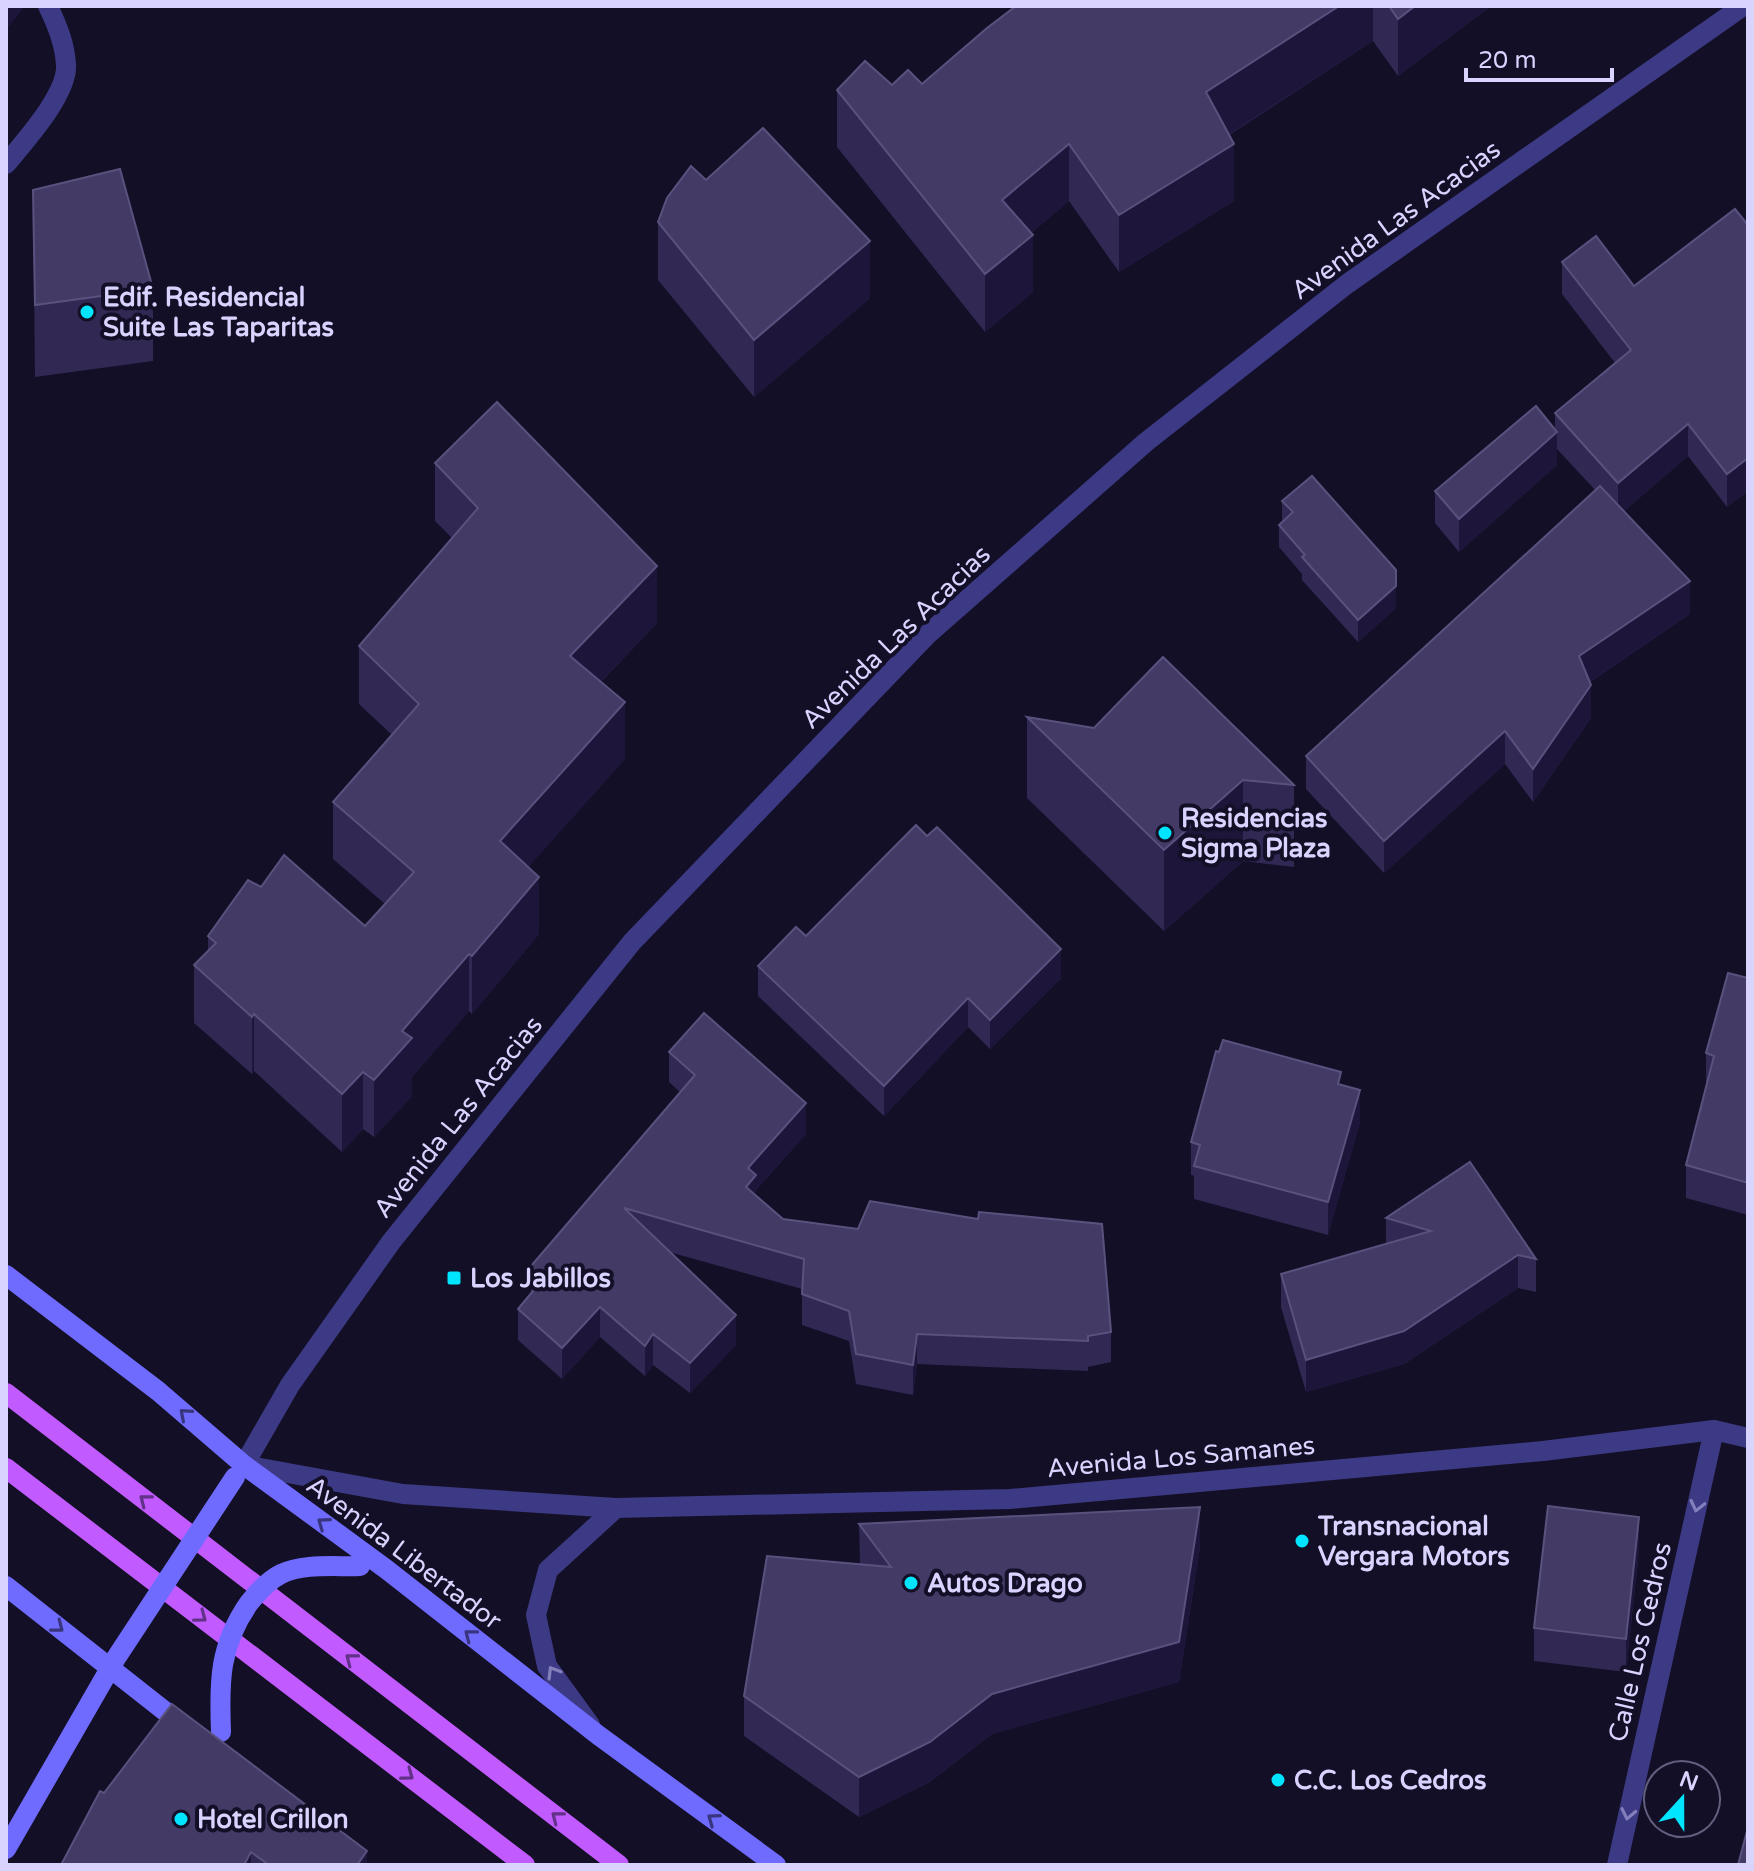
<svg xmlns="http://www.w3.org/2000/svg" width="1754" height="1871" viewBox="0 0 1754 1871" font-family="'Varela Round',sans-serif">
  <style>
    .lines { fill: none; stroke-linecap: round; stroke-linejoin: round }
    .street { stroke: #3d3a85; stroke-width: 20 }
    .secondary { stroke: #6f6bff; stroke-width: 20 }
    .primary { stroke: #c25bff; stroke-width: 20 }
    .secondary-bridge { stroke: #6f6bff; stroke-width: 20 }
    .wall { fill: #312854 }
    .shaded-wall { fill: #1d163a }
    .building { fill: #433a66; stroke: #5a527e; stroke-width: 2 }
    .oneway { stroke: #38347d }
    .oneway2 { stroke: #623188 }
    .oneway3 { stroke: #837fbc }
    .poi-dot { fill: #00e5ff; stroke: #130f26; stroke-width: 3 }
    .labels { text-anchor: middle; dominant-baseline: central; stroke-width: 8; stroke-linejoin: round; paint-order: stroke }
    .street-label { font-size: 26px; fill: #d9d4ff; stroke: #130f26 }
    .poi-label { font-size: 26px; font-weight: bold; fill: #d9d4ff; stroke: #130f26; text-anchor: start }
  </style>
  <rect width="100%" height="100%" fill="#130f26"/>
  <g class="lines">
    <g class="street">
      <path d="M1743,6L1347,284L1146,442L927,635L632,942L391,1242L290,1385L244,1465L403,1494L616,1508L1010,1499L1543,1451L1714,1430L1748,1438"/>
      <path d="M6,164C24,142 68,94 66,65C65,44 57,25 48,6"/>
      <path d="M590,1725L547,1666L536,1615L548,1570L616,1508"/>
      <path d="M1617,1865L1714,1430"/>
    </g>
    <g class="secondary">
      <path d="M6,1275L158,1391L244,1465L386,1569L598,1735L776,1865"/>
      <path d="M6,1586L185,1727"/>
      <path d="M6,1849L116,1658"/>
    </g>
    <g class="primary">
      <path d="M6,1393L619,1865"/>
      <path d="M6,1468L525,1865"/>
    </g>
    <g class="secondary-bridge">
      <path d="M118,1655L235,1477"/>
      <path d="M221,1732C219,1682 219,1646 249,1603C257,1593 269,1580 281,1574C303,1563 336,1567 360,1566"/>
    </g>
  </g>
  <g class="wall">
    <path d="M1016,6H1491L1398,76L1373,41L1229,135L1234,201L1119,272L1069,201L1031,233L1033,292L985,332L837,147V90L892,85L922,84Z"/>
    <path d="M706,180L870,298L754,397L658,280V222Z"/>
    <path d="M33,190L153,289V361L35,377Z"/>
    <path d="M1748,225V491L1727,507L1688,456L1624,511L1690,614L1590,682L1591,718L1533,802L1505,764L1384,873L1306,789V756L1596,491L1557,449V465L1459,552L1435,523V491L1555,429V413L1615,363L1562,294V262L1634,286Z"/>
    <path d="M435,463L657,623L601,682L625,759L528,867L539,934L472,1014L469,1011L412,1077V1096L374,1137L363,1129L342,1152L254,1071L252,1074L194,1023V965L208,951V936L261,887L365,926L385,904L333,859V802L392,735L359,704V646L452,538L435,521Z"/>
    <path d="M1282,501L1396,608L1358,642L1302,580V574L1279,547V525L1282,521Z"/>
    <path d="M1027,717L1094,728L1294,785V867L1243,861L1164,931L1027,798Z"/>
    <path d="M806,936L1061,978L990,1049L968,1027L884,1116L758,996V966Z"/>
    <path d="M1748,978V1215L1686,1198V1165L1706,1086V1053Z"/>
    <path d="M669,1052L806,1134L756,1190V1195L783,1219L1111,1332V1362L1088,1367V1371L917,1364L913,1395L856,1384L849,1341L802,1325V1289L669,1252L736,1345L690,1393L653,1365L645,1376L600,1337L562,1379L518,1340V1309L531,1294V1266L680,1092L669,1082Z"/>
    <path d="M1341,1084L1360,1122L1328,1235L1194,1199V1176L1191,1175V1142Z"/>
    <path d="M1386,1218L1536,1259V1292L1518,1288L1404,1364L1306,1392L1281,1307V1274L1386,1244Z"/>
    <path d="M859,1524L1200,1547L1179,1682L992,1734L930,1782L859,1817L744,1736V1696L860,1564Z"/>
    <path d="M1639,1550L1626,1672L1534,1661V1628Z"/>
    <path d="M104,1793L367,1865H61Z"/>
  </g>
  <g class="shaded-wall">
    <path d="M6,6H25L6,30Z"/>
    <path d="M1339,6H1373V41L1206,149V92Z"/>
    <path d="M1415,6H1491L1398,76V19Z"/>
    <path d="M1069,144V201L1002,257V200Z"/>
    <path d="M1234,144V201L1119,272V215Z"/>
    <path d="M1033,235V292L985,332V274Z"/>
    <path d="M870,241V298L754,397V340Z"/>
    <path d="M1688,424V456L1618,516V483Z"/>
    <path d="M1557,432V465L1459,552V519Z"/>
    <path d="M1748,458V491L1727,507V474Z"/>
    <path d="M657,566V623L570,714V656Z"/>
    <path d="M1690,581V614L1579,689V656Z"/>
    <path d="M1396,586V608L1358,642V620Z"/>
    <path d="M1591,685V718L1533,802V769Z"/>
    <path d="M625,702V759L500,899V841Z"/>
    <path d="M1505,731V764L1384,873V841Z"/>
    <path d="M1243,780V861L1164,931V850Z"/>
    <path d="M539,877V934L472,1014V956Z"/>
    <path d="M1061,949V978L990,1049V1020Z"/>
    <path d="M469,954V1011L412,1077V1096L374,1137V1080L402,1031Z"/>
    <path d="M968,998V1027L884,1116V1086Z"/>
    <path d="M254,1014V1071L252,1074V1017Z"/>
    <path d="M363,1072V1129L342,1152V1094Z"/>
    <path d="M1360,1090V1122L1328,1235V1202Z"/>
    <path d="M806,1103V1134L756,1190V1206L746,1187L748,1168Z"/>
    <path d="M1518,1255V1288L1404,1364L1306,1392V1360Z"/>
    <path d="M600,1307V1337L562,1379V1348Z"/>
    <path d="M736,1315V1345L690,1393V1363Z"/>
    <path d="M653,1334V1365L645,1376V1346Z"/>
    <path d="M917,1334V1364L913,1395V1365Z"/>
    <path d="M1200,1507V1547L1179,1682L992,1734L930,1782L859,1817V1777Z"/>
    <path d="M1639,1517V1550L1626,1672V1639Z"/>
    <path d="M367,1851V1865H357Z"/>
    <path d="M251,1852V1865H244Z"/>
  </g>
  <g class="building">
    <path d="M1016,6H1339L1206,92L1234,144L1119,215L1069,144L1002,200L1033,235L985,274L837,90L865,61L892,85L908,70L922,84L987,28Z"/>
    <path d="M1389,6H1415L1398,19Z"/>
    <path d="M763,128L870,241L754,340L658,222L667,198L691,166L706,180Z"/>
    <path d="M120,169L153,289L35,305L33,190Z"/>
    <path d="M1735,209L1748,225V458L1727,474L1688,424L1618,483L1555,413L1631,350L1562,262L1596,236L1634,286Z"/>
    <path d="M497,402L657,566L570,656L625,702L500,841L539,877L472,956L469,954L402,1031L412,1038L374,1080L363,1072L342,1094L254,1014L252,1017L194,965L216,943L208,936L248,880L261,887L284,855L365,926L414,872L333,802L419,704L359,646L478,508L435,463Z"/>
    <path d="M1536,406L1557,432L1459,519L1435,491Z"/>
    <path d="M1312,476L1396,570V586L1358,620L1302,557L1305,555L1279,525L1293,512L1282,501Z"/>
    <path d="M1600,486L1690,581L1579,656L1591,685L1533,769L1505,731L1384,841L1306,756Z"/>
    <path d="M1163,657L1294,785L1243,780L1164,850L1027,717L1094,728Z"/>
    <path d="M916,825L927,836L937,827L1061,949L990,1020L968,998L884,1086L758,966L796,927L806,936Z"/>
    <path d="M1728,973L1748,978V1183L1686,1165L1714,1056L1706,1053Z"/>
    <path d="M704,1013L806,1103L748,1168L756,1175L746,1187L783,1219L858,1229L870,1201L978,1219L979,1212L1102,1224L1111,1332L1088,1336V1341L917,1334L913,1365L856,1354L849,1311L802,1294L804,1259L624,1208L736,1315L690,1363L653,1334L645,1346L600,1307L562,1348L518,1309L543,1279L531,1266L695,1075L669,1052Z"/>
    <path d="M1223,1040L1341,1072L1338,1084L1360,1090L1328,1202L1194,1166L1200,1145L1191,1142L1216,1051L1219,1052Z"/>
    <path d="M1470,1162L1536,1259L1518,1255L1404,1331L1306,1360L1281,1274L1431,1231L1386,1218Z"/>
    <path d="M1548,1506L1639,1517L1626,1639L1534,1628Z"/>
    <path d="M1200,1507L1179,1642L992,1694L930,1742L859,1777L744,1696L767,1556L891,1567L859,1524Z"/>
    <path d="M172,1704L367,1851L357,1865H269L251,1852L244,1865H61L100,1791L104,1793Z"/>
    <path d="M1748,1827V1865H1738Z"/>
  </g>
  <defs><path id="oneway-chevron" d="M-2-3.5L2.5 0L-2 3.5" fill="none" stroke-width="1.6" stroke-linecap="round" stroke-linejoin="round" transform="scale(2)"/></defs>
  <g class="oneway">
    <use href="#oneway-chevron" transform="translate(185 1414) rotate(-139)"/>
    <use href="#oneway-chevron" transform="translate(323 1523) rotate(-144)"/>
    <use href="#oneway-chevron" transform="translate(58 1627) rotate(38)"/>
    <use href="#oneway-chevron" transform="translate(470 1635) rotate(-142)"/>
    <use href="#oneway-chevron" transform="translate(713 1819) rotate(-144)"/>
  </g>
  <g class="oneway2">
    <use href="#oneway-chevron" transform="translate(145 1500) rotate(-142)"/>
    <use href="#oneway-chevron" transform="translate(201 1617) rotate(37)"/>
    <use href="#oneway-chevron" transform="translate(351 1659) rotate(-142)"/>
    <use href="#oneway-chevron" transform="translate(408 1775) rotate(37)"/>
    <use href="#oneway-chevron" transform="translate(557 1817) rotate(-142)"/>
  </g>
  <g class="oneway3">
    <use href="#oneway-chevron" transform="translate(1697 1506) rotate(103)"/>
    <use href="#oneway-chevron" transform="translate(553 1672) rotate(-121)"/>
    <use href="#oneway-chevron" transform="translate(1628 1814) rotate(102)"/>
  </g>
  <g class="poi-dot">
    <circle cx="87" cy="312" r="8"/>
    <circle cx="1165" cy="833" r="8"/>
    <rect x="446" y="1270" width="16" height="16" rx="4"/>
    <circle cx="1302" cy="1541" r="8"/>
    <circle cx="911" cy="1583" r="8"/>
    <circle cx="1278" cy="1780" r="8"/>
    <circle cx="181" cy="1819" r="8"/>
  </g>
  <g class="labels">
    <g class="street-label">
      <text transform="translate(1396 220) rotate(-36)">Avenida Las Acacias</text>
      <text transform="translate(896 637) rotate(-44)">Avenida Las Acacias</text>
      <text transform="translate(458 1117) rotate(-51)">Avenida Las Acacias</text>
      <text transform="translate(1181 1457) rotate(-5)">Avenida Los Samanes</text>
      <text transform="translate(404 1553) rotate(37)">Avenida Libertador</text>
      <text transform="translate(1640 1642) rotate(-77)">Calle Los Cedros</text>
    </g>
    <g class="poi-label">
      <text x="103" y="297">Edif. Residencial<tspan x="103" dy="30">Suite Las Taparitas</tspan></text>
      <text x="1181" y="818">Residencias<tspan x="1181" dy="30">Sigma Plaza</tspan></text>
      <text x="470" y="1278">Los Jabillos</text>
      <text x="1318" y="1526">Transnacional<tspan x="1318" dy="30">Vergara Motors</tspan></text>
      <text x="927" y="1583">Autos Drago</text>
      <text x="1294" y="1780">C.C. Los Cedros</text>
      <text x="197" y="1819">Hotel Crillon</text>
    </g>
  </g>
  <rect width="1754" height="1871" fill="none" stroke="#d9d4ff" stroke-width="16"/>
  <g transform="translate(1682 1799) rotate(21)"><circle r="38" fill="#130f26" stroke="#625e7d" stroke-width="2"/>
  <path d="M0-6L14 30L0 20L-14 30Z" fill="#00e5ff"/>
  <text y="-12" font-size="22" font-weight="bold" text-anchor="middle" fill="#d9d4ff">N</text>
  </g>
  <path d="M1466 68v12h146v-12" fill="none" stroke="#d9d4ff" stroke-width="4"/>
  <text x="1478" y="68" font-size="24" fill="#d9d4ff" stroke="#130f26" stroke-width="6" paint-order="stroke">20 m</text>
</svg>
